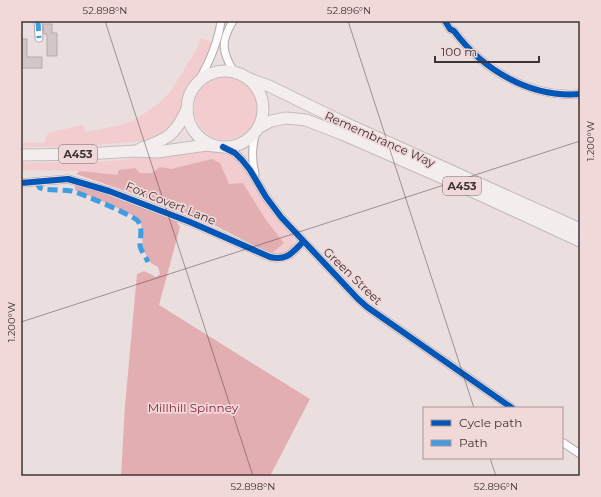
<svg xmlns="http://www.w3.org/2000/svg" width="601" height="497" viewBox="0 0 601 497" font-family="Montserrat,sans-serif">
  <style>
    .green { fill: #f2ccce }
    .forest { fill: #e2aeb2 }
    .building { fill: #d2c7c8; stroke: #b6abab }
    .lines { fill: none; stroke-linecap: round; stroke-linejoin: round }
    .minor-casing { stroke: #b2a8a9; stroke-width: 9 }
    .highway-casing { stroke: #c2bbbc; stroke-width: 13 }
    .minor { stroke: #fcfafa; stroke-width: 7 }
    .highway { stroke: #f4eded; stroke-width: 11 }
    .quiet { stroke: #3f9de2; stroke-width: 5; stroke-dasharray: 10 5; stroke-linecap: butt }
    .cycleway-casing { stroke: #f1d8d9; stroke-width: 8 }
    .cycleway { stroke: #0057b8; stroke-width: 6 }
    .ticks { fill: none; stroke: #3e3435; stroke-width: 1; stroke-opacity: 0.45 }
    .labels { text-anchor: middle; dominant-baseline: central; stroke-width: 3.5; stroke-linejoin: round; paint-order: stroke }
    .shield { fill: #f1d8d9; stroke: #746566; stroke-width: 1 }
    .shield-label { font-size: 11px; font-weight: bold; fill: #3e3435 }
    .street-label { font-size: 12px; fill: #3e3435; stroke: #f1d8d9 }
    .park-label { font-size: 12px; fill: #882638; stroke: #f1d8d9 }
    .neatline { fill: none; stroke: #3e3435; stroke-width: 1.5 }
    .ticks-label { font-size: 10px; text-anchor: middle; fill: #3e3435 }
  </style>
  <rect width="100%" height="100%" fill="#ebdede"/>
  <g class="green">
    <path d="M200,38L213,42L203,65L186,91L181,110L172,128L151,140L75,147H21V143H44L48,133L82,125L86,132L120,125L130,122L144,114L159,103L171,91L195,52L200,41Z"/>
    <circle cx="226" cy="108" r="32"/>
    <path d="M209,151L223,152L232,156L239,161L249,174L259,193L267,206L293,236L294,244L288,251L280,255L271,254L284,243L266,220L243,183L229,184L220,163L212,159L171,170L160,167L152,173L117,175L80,171L21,170V163L111,161Z"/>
  </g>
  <g class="forest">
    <path d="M212,159L220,163L229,184L243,183L266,220L284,243L271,254L216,226L167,205L76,174L80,171L117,175L119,170L135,168L140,173H152L160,167L171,169Z"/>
    <path d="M76,185L99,191L175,220L180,227L159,305L310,399L270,476H121L125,406L137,274L144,271L156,277L160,274L158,267L151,263L142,248L143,233L140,219C119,208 97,199 75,190V186Z"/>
  </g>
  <g class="building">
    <path d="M43,24H52V33H57V56H47V34H44Z"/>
    <path d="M21,39H27V57H42V68H21Z"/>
  </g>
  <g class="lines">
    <defs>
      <g id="minor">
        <path d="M38,21L39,38"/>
        <path d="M233,21C220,42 222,52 234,72"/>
        <path d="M445,21L450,29L454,31C483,70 530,98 580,94"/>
        <path d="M198,82C209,63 218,43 221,21"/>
        <path d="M223,147L235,153L242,160L250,170L266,197L281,217L358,299L367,307L512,408"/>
        <path d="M255,174C251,159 252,146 256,131"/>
        <path d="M21,183L68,179L109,191L190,222L270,257C287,261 292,253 303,242"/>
        <path d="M562,442L580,454"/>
      </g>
      <g id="highway">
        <circle cx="225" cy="109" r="38"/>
        <path d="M247,78L269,86L345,123L580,229"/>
        <path d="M258,128L271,121L286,118L306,120L342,134L452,182L580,241"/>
        <path d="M140,149C167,139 175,136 187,109"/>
        <path d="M21,155L85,154L136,151L157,152L207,145L214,146"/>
      </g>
    </defs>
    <use href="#minor" class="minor-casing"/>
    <use href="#highway" class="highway-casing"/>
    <use href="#minor" class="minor"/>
    <use href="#highway" class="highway"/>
    <g class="quiet">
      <path d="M38,21L39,38"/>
      <path d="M36,182L40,188L43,189C52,190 62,190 71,191C79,192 134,216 138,221C143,229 140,237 140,246C141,251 146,257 148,262"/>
    </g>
    <defs>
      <g id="cycleway">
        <path d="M445,21L450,29L454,31C483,70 530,98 580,94"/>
        <path d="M223,147L235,153L242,160L250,170L266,197L281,217L358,299L367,307L512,408"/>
        <path d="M21,183L68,179L109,191L190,222L270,257C287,261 292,253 303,242"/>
      </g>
    </defs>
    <use href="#cycleway" class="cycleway-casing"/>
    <use href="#cycleway" class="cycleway"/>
  </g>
  <path class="ticks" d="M105,21L253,476M348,21L474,408M21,322L580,141M490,458L496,476"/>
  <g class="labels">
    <g class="shield">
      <rect x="59" y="145" width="38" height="18" rx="3"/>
      <rect x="443" y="177" width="38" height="18" rx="3"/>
    </g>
    <g class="shield-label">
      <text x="78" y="154">A453</text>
      <text x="462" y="186">A453</text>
    </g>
    <g class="street-label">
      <text transform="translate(380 139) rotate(24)">Remembrance Way</text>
      <text transform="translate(171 203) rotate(22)">Fox Covert Lane</text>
      <text transform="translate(353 276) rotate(44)">Green Street</text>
    </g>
    <g class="park-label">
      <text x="193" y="407">Millhill Spinney</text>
    </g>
  </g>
  <rect width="601" height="497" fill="none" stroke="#f1d8d9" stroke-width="44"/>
  <rect x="423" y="407" width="140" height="52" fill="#f1d8d9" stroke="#a99697"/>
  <rect x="431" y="420" width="20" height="6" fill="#0057b8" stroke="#a99697"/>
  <text x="459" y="427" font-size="12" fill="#3e3435">Cycle path</text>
  <rect x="431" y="440" width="20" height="6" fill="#3f9de2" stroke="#a99697"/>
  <text x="459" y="447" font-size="12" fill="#3e3435">Path</text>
  <path d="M435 56v6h104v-6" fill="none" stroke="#3e3435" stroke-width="2"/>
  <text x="441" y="56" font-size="12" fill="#3e3435" stroke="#f1d8d9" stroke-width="3" paint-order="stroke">100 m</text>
  <rect x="22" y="22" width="557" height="453" class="neatline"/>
  <g class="ticks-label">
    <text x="105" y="14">52.898°N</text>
    <text x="349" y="14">52.896°N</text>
    <text transform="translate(590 141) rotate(-90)" y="4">1.200°W</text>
    <text transform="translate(11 322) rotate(-90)" y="4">1.200°W</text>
    <text x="253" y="490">52.898°N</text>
    <text x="496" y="490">52.896°N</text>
  </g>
</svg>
